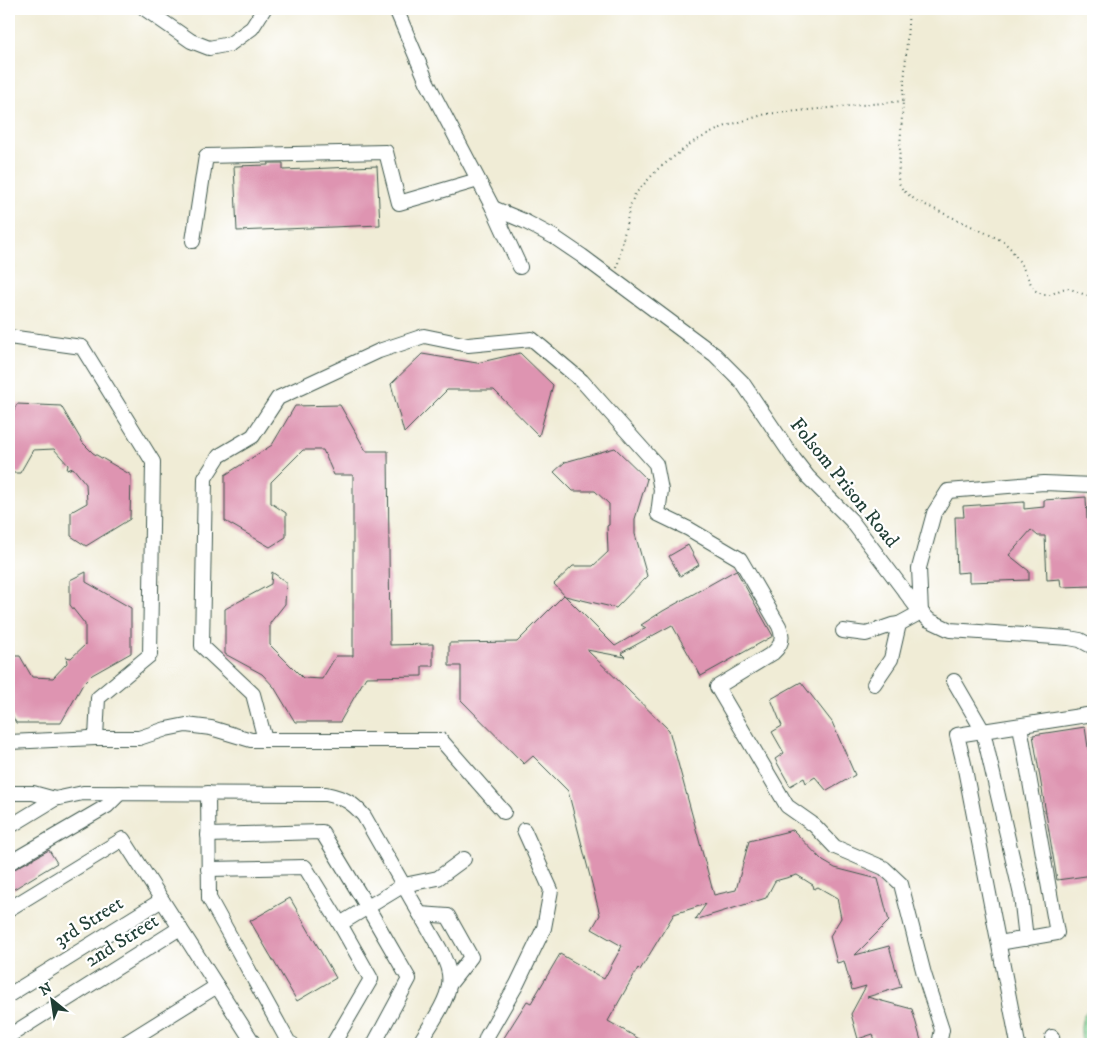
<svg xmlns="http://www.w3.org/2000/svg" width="1102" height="1053" viewBox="0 0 1102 1053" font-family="'IM FELL DW Pica',serif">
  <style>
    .grass { fill: url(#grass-dots); stroke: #528964 }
    .building { fill: #de94b1 }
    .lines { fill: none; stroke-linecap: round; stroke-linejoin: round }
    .minor-casing { stroke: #3e574c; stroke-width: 16 }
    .path { stroke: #3e574c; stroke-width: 2; stroke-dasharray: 1 4; stroke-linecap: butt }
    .minor { stroke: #fff; stroke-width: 14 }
    .labels { text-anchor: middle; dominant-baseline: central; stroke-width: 4.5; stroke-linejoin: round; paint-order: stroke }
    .street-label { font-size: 20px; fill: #1f3d34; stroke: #fff }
  </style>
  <defs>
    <pattern id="grass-dots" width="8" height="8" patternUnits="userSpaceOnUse" patternTransform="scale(1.25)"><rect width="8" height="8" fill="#85d595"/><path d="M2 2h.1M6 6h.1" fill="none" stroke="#6cae7a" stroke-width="1.8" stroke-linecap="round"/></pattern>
  </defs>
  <rect width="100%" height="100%" fill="#fff"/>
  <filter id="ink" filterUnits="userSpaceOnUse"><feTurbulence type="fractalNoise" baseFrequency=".02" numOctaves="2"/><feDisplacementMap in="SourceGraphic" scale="10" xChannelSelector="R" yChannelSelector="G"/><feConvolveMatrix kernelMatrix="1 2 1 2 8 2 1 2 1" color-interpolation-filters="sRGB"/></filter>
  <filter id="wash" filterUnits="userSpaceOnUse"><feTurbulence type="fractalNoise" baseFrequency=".0096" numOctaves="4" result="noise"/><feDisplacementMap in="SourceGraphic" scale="20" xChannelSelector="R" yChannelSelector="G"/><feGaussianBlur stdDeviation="1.12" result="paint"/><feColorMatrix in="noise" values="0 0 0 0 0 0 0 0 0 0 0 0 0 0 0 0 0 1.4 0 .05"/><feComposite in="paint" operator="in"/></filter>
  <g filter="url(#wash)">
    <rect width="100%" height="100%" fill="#f0ecd6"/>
    <path class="grass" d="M1093,1005V1044H1082C1080,1028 1079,1015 1093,1005Z"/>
    <g id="blocks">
      <g class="building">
        <path d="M268,163H283V170L377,166L380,225L237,231L234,166L268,165Z"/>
        <path d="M520,353L553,385L539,436L494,390H447L404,433L391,384L422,354L477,363Z"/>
        <path d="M17,404L61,406L83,443L93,453L131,475L130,519L86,546L71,536V512L87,503L86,484L73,468L67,470L68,465L54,449L33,450L20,473H9V419Z"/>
        <path d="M340,405L366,451H388L390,645L433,644V666H422V676L366,677L340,722H295L274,687L262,674L225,654V609L271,584L272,572L286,582L285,604L270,623V645L303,678L322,679L336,656H353V475H334L323,450H303L271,482V503L286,513V537L270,547L225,521V475L272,445L295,406Z"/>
        <path d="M615,448L647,479L635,519V534L647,576L616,608L565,596L554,584L573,566H593L608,552L607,526L609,525V504L595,491H573L554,472L565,462Z"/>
        <path d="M1086,497L1087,519H1093V586L1061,587L1060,579L1047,580L1045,536H1038L1031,530L1009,555L1029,571V580L969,582V572L957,573L955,517H964L963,506L1024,502V509L1044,507V500Z"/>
        <path d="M688,545L699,565L680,576L669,556Z"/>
        <path d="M736,570L773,636L701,676L672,625L621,653L625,657L587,650L669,730L714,895L736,890L749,841L793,830L823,861L835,868L878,879L889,921L855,955L889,946L901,987L867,997L912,1009L922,1044H876L873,1034L858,1039L851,1014L866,986L852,990L844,961L837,963L830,936L841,918L837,898L818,887L814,889L813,885L797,875L775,881L766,898L695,920L706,904L674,914L640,970L638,968L608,1021L648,1044H500L527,1001L531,1003L560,954L604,979L622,946L592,929L600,915L568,791L533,756L524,764L461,700V666H449V643L517,642L564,595L615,646L646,628L641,625L663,611Z"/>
        <path d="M86,572V582L131,608V653L92,675L83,684L61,723H16L9,709V656H20L32,677L53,678L67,663L66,657L71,658L85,645V624L70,605V580Z"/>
        <path d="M801,682L832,722L855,775L827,791L815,777L806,783L804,778L790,786L775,759L784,753L772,732L782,726L771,699Z"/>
        <path d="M1085,727L1093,781V875L1057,880L1033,735Z"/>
        <path d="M49,850L57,863L9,892V872Z"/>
        <path d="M290,898L336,978L297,1001L250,921Z"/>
      </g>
    </g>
  </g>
  <g filter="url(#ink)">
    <use href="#blocks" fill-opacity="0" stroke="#3e574c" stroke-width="1"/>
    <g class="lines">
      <defs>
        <g id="minor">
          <path d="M145,9L191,41L209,48L230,44L252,28L264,9"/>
          <path d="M396,9L427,82L493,208L520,267"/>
          <path d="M493,208L524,221L554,237L582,256L715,355L742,382L794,459L808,477L851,520L918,609L929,620L950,630L1069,638L1080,640L1093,647"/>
          <path d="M193,241L206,156L386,152L399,203L478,180"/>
          <path d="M9,337L82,347L153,462L150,655L98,698L96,738L9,742"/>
          <path d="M899,624L921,612L919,568L934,513L948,491L1044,483L1093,485"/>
          <path d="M843,631L866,634L892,625L899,624L891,659L874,684"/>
          <path d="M954,681L983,731L1021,895L1026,939"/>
          <path d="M88,738H139L166,729L186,725L211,728L251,740H441L504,812"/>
          <path d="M265,740L253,694L202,646L205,478L219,456L253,436L278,398L379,351L424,336L468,345L532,339L582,381L656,464L661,490L658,514L689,529L740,559L779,626C784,637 782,645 773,653L717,687L787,806L814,825L835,847L884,868L901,884L924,974L942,1030L939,1044"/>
          <path d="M9,793H33L55,799"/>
          <path d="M208,793L209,898L289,1043L292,1044"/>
          <path d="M9,827L55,799L83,793L326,794C345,798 352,802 364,816L441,951C446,962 451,973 449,985C447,1003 428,1028 419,1044"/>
          <path d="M208,835L322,832L368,908L409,979L374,1044"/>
          <path d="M9,863L107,806L120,793"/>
          <path d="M208,869L305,867L340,924L371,979L333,1044"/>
          <path d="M9,909L123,839L162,900"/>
          <path d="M420,914L448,916L471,957L449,985"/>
          <path d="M340,924L404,885L438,878L464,859"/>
          <path d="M999,943L1057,933L1020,726"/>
          <path d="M9,995L162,900L254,1044"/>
          <path d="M9,1036L180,928"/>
          <path d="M1052,1037L1053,1044"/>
          <path d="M124,1044L217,986"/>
          <path d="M484,1044L487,1036L517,984L544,928L551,890L524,830"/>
          <path d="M1018,1044L964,764L957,735L1093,714"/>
        </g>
      </defs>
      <use href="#minor" class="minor-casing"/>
      <g class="path">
        <path d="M909,9L898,178C900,190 907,194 917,201L1003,241L1011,249L1021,264L1034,290L1044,295H1050L1062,289L1068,288L1093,298"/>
        <path d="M617,268L630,206L635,194L658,169L693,142L723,127L766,114L904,101"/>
      </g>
      <use href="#minor" class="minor"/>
    </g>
  </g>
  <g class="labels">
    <g class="street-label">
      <text transform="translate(844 483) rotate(51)">Folsom Prison Road</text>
      <text transform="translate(89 922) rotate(-32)">3rd Street</text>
      <text transform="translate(122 941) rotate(-32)">2nd Street</text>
    </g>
  </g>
  <rect width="1102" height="1053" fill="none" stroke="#fff" stroke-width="30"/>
  <g transform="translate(52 1000) rotate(330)" stroke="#ffffff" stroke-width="4" paint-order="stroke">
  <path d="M0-4L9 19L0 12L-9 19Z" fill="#1f3d34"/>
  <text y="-8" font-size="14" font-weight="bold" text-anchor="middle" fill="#1f3d34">N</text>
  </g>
</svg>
